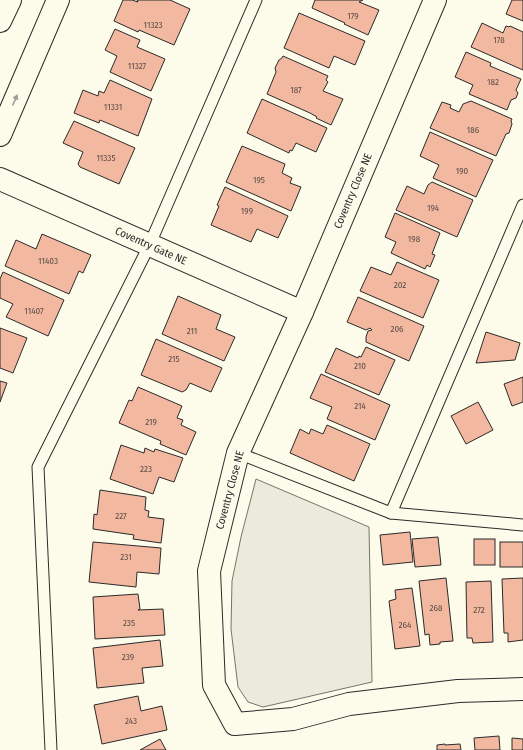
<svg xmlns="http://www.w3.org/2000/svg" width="523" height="750" viewBox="0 0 523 750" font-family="'Fira Sans Condensed',sans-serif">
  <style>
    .green { fill: #ecebdb; stroke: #74746e }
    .building { fill: #f2b8a0; stroke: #2b2b2b }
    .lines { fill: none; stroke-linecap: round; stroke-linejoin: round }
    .service-casing { stroke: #2b2b2b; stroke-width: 13 }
    .minor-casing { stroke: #2b2b2b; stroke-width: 24 }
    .tertiary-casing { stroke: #2b2b2b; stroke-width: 24 }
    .service { stroke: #fdfbea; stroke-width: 11 }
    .minor { stroke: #fdfbea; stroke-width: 22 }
    .tertiary { stroke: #fdfbea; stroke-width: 22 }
    .oneway { fill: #9e9d94 }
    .labels { text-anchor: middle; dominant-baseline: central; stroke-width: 3; stroke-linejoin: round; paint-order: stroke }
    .number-label { font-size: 9px; fill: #5d4e48 }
    .street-label { font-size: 11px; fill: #2b2b2b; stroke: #fdfbea }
  </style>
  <rect width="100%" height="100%" fill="#fdfbea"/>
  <path class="green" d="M256,479L369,527L372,682L263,707L248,702L238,687L231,629L232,581L241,537Z"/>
  <g class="building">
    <path d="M123,0H132L138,2L137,0H170L190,9L174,45L139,30L138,32L114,21Z"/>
    <path d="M315,0H363L359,2L379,10L368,35L344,24L345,23L312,8Z"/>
    <path d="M512,0H523V21L506,14Z"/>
    <path d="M299,13L365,41L355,65L334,56L329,68L284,48Z"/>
    <path d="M482,23L503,33L506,26L509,27L510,26L523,32V70L471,47Z"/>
    <path d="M115,29L140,40L137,47L165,59L151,91L110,72L117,56L105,50Z"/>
    <path d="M466,52L491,63L490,66L521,79L516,90L518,93L516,98L511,100L507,110L469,94L473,85L455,77Z"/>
    <path d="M283,56L328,76L326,80L328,82L323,91L343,99L331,125L316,118L317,117L310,113L267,94L276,72L275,68L279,60L282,58Z"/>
    <path d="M110,80L152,99L138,136L100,120L99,123L74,113L83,90L98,96L99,91L104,93Z"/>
    <path d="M262,99L327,128L316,152L296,143L292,151L290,150L289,153L247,133Z"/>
    <path d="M471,101L512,119L511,121L512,124L509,133L506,134L496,156L430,128L442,102L451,105L450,108L459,112L463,104Z"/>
    <path d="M74,121L135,148L119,184L80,167L78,164L83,152L63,143Z"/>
    <path d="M430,132L493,160L476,197L433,178L439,165L420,156Z"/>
    <path d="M242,146L285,164L282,173L292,178L290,183L301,187L291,211L226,182Z"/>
    <path d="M432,182L473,200L457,237L396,210L407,186L424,194L428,185Z"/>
    <path d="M225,187L288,216L278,238L257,229L251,242L211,225L219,206L217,205Z"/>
    <path d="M395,213L440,233L432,254L435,255L430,267L427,265L425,269L391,253L396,242L385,237Z"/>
    <path d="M42,234L91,255L83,273L79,271L69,294L5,266L16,240L36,249Z"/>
    <path d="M397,262L439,280L423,318L360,291L371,267L391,275Z"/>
    <path d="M3,272L64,300L48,336L6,317L13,304L0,298V279Z"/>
    <path d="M178,296L221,315L216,329L235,337L224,361L162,334Z"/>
    <path d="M358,297L424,326L409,361L366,342V337L368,331L372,330L370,328L366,330L347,322Z"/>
    <path d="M0,328L27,338L13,373L0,368Z"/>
    <path d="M486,332L520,343L515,360L476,363Z"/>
    <path d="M156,339L222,368L211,392L190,383L186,390L182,392L141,375Z"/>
    <path d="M366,347L395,360L379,395L325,372L336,348L358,358L359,356L361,357Z"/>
    <path d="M321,374L390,405L375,440L327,419L332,407L310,398Z"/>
    <path d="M523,377V402L512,406L504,384Z"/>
    <path d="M0,381L7,383L0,402Z"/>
    <path d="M138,387L182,406L177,418L183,420L181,425L196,432L186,455L160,444L161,441L119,423L129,400L132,401Z"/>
    <path d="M478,402L493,430L466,444L451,416Z"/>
    <path d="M327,425L370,444L354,481L290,453L300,429L309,434L311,429L323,434Z"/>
    <path d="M121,445L144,453L145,448L154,452L155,449L183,458L174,482L159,477L153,494L110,479Z"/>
    <path d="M100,490L146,497L145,510L149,511L148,517L164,519L161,543L133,539L134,535L93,529L94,514L97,515Z"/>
    <path d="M410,532L413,562L383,565L380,535Z"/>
    <path d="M438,537L441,565L415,567L412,539Z"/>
    <rect x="474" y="539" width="21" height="26"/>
    <path d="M93,542L161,548L159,574L137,572L136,587L89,582Z"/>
    <rect x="500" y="542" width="23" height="25"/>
    <path d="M446,578L453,641L440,642V644L430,645L429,634L425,635L419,581Z"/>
    <path d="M523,578V640L508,642V633H504L502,579Z"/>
    <path d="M491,581L493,642L473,643L472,638H467L466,582Z"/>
    <path d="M412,588L420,646L395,649L389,601L396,599L395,590Z"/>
    <path d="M138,594L140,609L138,610L163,609L165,635L95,639L93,597Z"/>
    <path d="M160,640L163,666L142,668L144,683L97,688L93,648Z"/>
    <path d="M138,696L141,711L162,706L167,730L102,744L94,705Z"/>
    <path d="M499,736L500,750H475L474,738Z"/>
    <path d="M512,738L523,739V750H512Z"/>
    <path d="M160,739L166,750H140Z"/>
    <path d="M445,744V745L460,744L461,750H437V745Z"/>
  </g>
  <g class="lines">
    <defs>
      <g id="service">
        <path d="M238,453L391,513L523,525"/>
        <path d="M391,513L523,205"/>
        <path d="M51,750L38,467L149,246L256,0"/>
      </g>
      <g id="minor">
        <path d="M435,0L302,312L238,453L209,571L214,685L235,724L293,719L349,704L458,691L523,689"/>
        <path d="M0,179L302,312"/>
      </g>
      <g id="tertiary">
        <path d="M0,21L10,0"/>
        <path d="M0,135L58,0"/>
      </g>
    </defs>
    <use href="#service" class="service-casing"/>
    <use href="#minor" class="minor-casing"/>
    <use href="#tertiary" class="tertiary-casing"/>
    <use href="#service" class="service"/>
    <use href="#minor" class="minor"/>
    <use href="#tertiary" class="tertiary"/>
  </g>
  <defs><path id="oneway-solid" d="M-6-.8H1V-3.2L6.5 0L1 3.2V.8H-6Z"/></defs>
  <use class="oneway" href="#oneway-solid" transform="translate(15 100) rotate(-67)"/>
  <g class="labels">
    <g class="number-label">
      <text x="353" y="16">179</text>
      <text x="153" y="25">11323</text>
      <text x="499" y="40">178</text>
      <text x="137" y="66">11327</text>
      <text x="493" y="82">182</text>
      <text x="296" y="90">187</text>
      <text x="113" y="107">11331</text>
      <text x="473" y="130">186</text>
      <text x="106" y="158">11335</text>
      <text x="462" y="171">190</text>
      <text x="259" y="180">195</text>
      <text x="433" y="208">194</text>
      <text x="247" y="211">199</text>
      <text x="414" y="239">198</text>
      <text x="48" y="261">11403</text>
      <text x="400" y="285">202</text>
      <text x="34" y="311">11407</text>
      <text x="397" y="329">206</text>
      <text x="192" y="331">211</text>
      <text x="174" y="359">215</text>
      <text x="360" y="366">210</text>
      <text x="360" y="406">214</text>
      <text x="151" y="422">219</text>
      <text x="146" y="469">223</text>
      <text x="121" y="516">227</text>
      <text x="126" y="557">231</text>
      <text x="436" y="608">268</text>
      <text x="479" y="610">272</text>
      <text x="129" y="623">235</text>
      <text x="405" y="625">264</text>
      <text x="128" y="657">239</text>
      <text x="131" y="721">243</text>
    </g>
    <g class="street-label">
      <text transform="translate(353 191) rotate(-67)">Coventry Close NE</text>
      <text transform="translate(151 246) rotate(24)">Coventry Gate NE</text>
      <text transform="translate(230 490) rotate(-75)">Coventry Close NE</text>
    </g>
  </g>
</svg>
